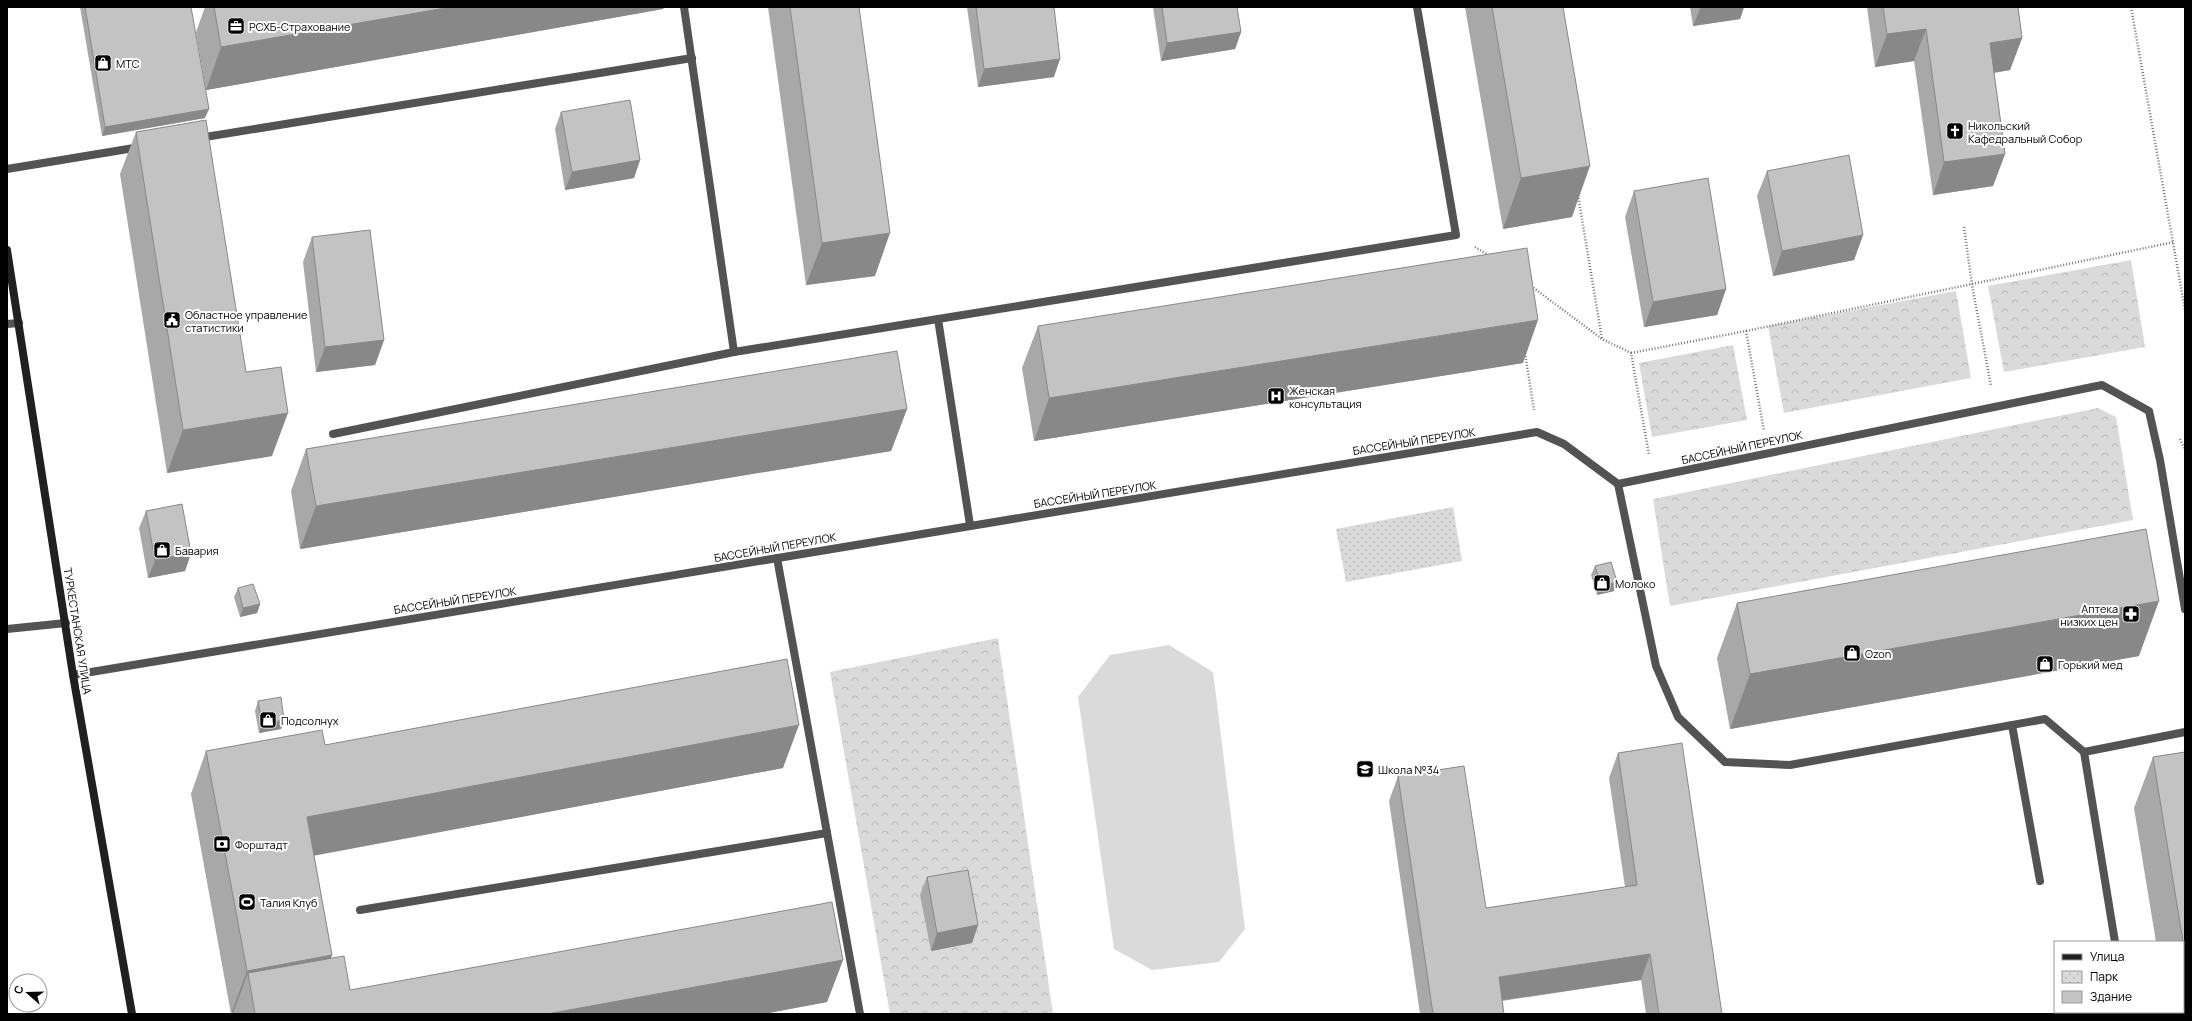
<svg xmlns="http://www.w3.org/2000/svg" width="2192" height="1021" viewBox="0 0 2192 1021" font-family="Manrope,sans-serif">
  <style>
    .forest { fill: url(#forest-crowns) }
    .park { fill: url(#park-dots) }
    .pitch { fill: #dadada }
    .lines { fill: none; stroke-linecap: round; stroke-linejoin: round }
    .path { stroke: #757575; stroke-width: 2.5; stroke-dasharray: 1 2; stroke-linecap: butt }
    .lane { stroke: #535353; stroke-width: 8 }
    .street { stroke: #535353; stroke-width: 8 }
    .secondary { stroke: #202020; stroke-width: 8 }
    .wall { fill: #a8a8a8 }
    .shaded-wall { fill: #888 }
    .building { fill: #c3c3c3; stroke: #888 }
    .labels { text-anchor: middle; dominant-baseline: central; stroke-width: 4; stroke-linejoin: round; paint-order: stroke }
    .poi-label { font-size: 11px; fill: #000; stroke: #fff; text-anchor: start }
    .street-label { font-size: 11px; fill: #000; stroke: #fff }
  </style>
  <defs>
    <pattern id="forest-crowns" width="20" height="18" patternUnits="userSpaceOnUse"><rect width="20" height="18" fill="#dadada"/><path d="M2 6a3 3 0 1 1 6 0M12 15a3 3 0 1 1 6 0" fill="none" stroke="#b9b9b9"/></pattern>
    <pattern id="park-dots" width="8" height="8" patternUnits="userSpaceOnUse"><rect width="8" height="8" fill="#dadada"/><path d="M2 2h.1M6 6h.1" fill="none" stroke="#b9b9b9" stroke-width="1.8" stroke-linecap="round"/></pattern>
  </defs>
  <rect width="100%" height="100%" fill="#fff"/>
  <g class="forest">
    <path d="M2131,260L2145,347L2004,372L1988,286Z"/>
    <path d="M1956,291L1971,378L1784,413L1768,326Z"/>
    <path d="M1733,345L1747,420L1652,437L1639,363Z"/>
    <path d="M2098,408L2116,417L2133,520L1670,606L1653,499Z"/>
    <path d="M998,638L1053,1014H890L830,672Z"/>
  </g>
  <path class="park" d="M1453,507L1462,561L1346,582L1336,529Z"/>
  <path class="pitch" d="M1169,645L1213,672L1245,929L1219,962L1152,970L1114,949L1078,697L1110,655Z"/>
  <g class="lines">
    <g class="path">
      <path d="M2131,7L2185,310"/>
      <path d="M1578,195L1602,339"/>
      <path d="M1964,227L1972,285L1991,386"/>
      <path d="M1475,247L1488,255"/>
      <path d="M1531,286L1602,339L1631,353L1649,455"/>
      <path d="M1746,331L2174,242"/>
      <path d="M1525,353L1534,410"/>
      <path d="M1631,353L1746,331L1764,431"/>
      <path d="M2180,439L2185,450"/>
    </g>
    <g class="lane">
      <path d="M684,7L734,352L938,319"/>
      <path d="M199,138L692,58"/>
      <path d="M7,169L140,147"/>
      <path d="M7,324L19,323"/>
      <path d="M333,434L734,352"/>
      <path d="M1618,484L1656,666L1678,717L1725,762L1790,765L2045,719L2084,752"/>
      <path d="M970,525L938,319L1456,235L1417,7"/>
      <path d="M777,558L860,1014"/>
      <path d="M7,629L66,623"/>
      <path d="M2012,725L2040,881"/>
      <path d="M360,910L827,833"/>
      <path d="M2115,942L2084,752L2185,732"/>
      <path d="M2126,1012L2127,1014"/>
    </g>
    <path class="street" d="M73,675L1537,432L1564,444L1618,484L2102,385L2149,411L2160,460L2185,609"/>
    <path class="secondary" d="M7,250L73,675L132,1014"/>
  </g>
  <g class="wall">
    <path d="M80,7H191L205,118L102,136Z"/>
    <path d="M205,7H664L663,9L206,90L196,32Z"/>
    <path d="M768,7H859L875,276L806,285Z"/>
    <path d="M967,7H1054V77L978,87Z"/>
    <path d="M1153,7H1237L1241,32L1235,49L1161,61Z"/>
    <path d="M1465,7H1563L1572,217L1503,229Z"/>
    <path d="M1690,7H1744L1740,19L1693,26Z"/>
    <path d="M1867,7H2018L2022,38L2010,70L1994,73L2005,154L1993,186L1933,195L1914,61L1875,67Z"/>
    <path d="M561,112L640,160L634,178L565,190L555,129Z"/>
    <path d="M136,132L246,372L272,456L167,473L120,174Z"/>
    <path d="M1767,171L1863,235L1854,260L1773,276L1757,196Z"/>
    <path d="M1634,191L1726,289L1717,315L1644,327L1625,217Z"/>
    <path d="M312,237L384,340L375,365L316,372L303,262Z"/>
    <path d="M1038,326L1523,363L1034,441L1022,368Z"/>
    <path d="M907,409L891,451L300,549L291,491L306,449Z"/>
    <path d="M146,511L191,553L185,571L148,578L139,528Z"/>
    <path d="M1595,566L1614,591L1597,595L1591,575Z"/>
    <path d="M238,588L260,604L257,613L240,617L234,597Z"/>
    <path d="M1737,603L2139,656L1730,729L1717,658Z"/>
    <path d="M258,701L284,720L281,729L259,733L255,711Z"/>
    <path d="M325,745L783,768L314,855L332,955L331,958L350,990L843,960L827,1002L763,1014H231L191,794L206,751Z"/>
    <path d="M2185,752V1014H2168L2167,1012H2183V942H2156L2134,808L2153,757Z"/>
    <path d="M1618,753L1722,1014H1646L1641,980L1502,1001L1504,1014H1420L1389,801L1398,776L1486,908L1625,887L1609,778Z"/>
    <path d="M927,877L978,925L972,943L931,951L920,895Z"/>
  </g>
  <g class="shaded-wall">
    <path d="M451,7H664L663,9L206,90L221,47Z"/>
    <path d="M1712,7H1744L1740,19L1693,26L1700,9Z"/>
    <path d="M1926,29L1914,61L1875,67L1887,34Z"/>
    <path d="M1241,32L1235,49L1161,61L1167,43Z"/>
    <path d="M2022,38L2010,70L1978,75L1990,43Z"/>
    <path d="M1060,59L1054,77L978,87L984,69Z"/>
    <path d="M209,109L205,118L102,136L105,127Z"/>
    <path d="M2005,154L1993,186L1933,195L1944,162Z"/>
    <path d="M640,160L634,178L565,190L572,172Z"/>
    <path d="M1590,166L1572,217L1503,229L1521,178Z"/>
    <path d="M890,233L875,276L806,285L822,243Z"/>
    <path d="M1863,235L1854,260L1773,276L1782,251Z"/>
    <path d="M1726,289L1717,315L1644,327L1653,302Z"/>
    <path d="M1538,320L1523,363L1034,441L1049,398Z"/>
    <path d="M384,340L375,365L316,372L325,347Z"/>
    <path d="M907,409L891,451L300,549L316,506Z"/>
    <path d="M288,413L272,456L167,473L183,430Z"/>
    <path d="M191,553L185,571L148,578L155,560Z"/>
    <path d="M1617,582L1614,591L1597,595L1601,586Z"/>
    <path d="M2159,601L2139,656L1730,729L1750,674Z"/>
    <path d="M260,604L257,613L240,617L243,608Z"/>
    <path d="M284,720L281,729L259,733L262,724Z"/>
    <path d="M799,725L783,768L291,860L307,817Z"/>
    <path d="M978,925L972,943L931,951L937,933Z"/>
    <path d="M1650,954L1641,980L1489,1002L1499,977Z"/>
    <path d="M332,955L316,998L248,973L233,1013L231,1014L247,971Z"/>
    <path d="M843,960L827,1002L763,1014H547Z"/>
  </g>
  <g class="building">
    <path d="M85,7H191L209,109L105,127Z"/>
    <path d="M214,7H451L221,47Z"/>
    <path d="M790,7H859L890,233L822,243Z"/>
    <path d="M976,7H1054L1060,59L984,69Z"/>
    <path d="M1162,7H1237L1241,32L1167,43Z"/>
    <path d="M1492,7H1563L1590,166L1521,178Z"/>
    <path d="M1700,7H1712L1700,9Z"/>
    <path d="M1883,7H2018L2022,38L1990,43L2005,154L1944,162L1926,29L1887,34Z"/>
    <path d="M630,100L640,160L572,172L561,112Z"/>
    <path d="M206,120L246,372L281,367L288,413L183,430L136,132Z"/>
    <path d="M1849,155L1863,235L1782,251L1767,171Z"/>
    <path d="M1708,178L1726,289L1653,302L1634,191Z"/>
    <path d="M370,230L384,340L325,347L312,237Z"/>
    <path d="M1527,248L1538,320L1049,398L1038,326Z"/>
    <path d="M897,351L907,409L316,506L306,449Z"/>
    <path d="M182,504L191,553L155,560L146,511Z"/>
    <path d="M2146,529L2159,601L1750,674L1737,603Z"/>
    <path d="M1611,562L1617,582L1601,586L1595,566Z"/>
    <path d="M253,584L260,604L243,608L238,588Z"/>
    <path d="M787,659L799,725L307,817L332,955L247,971L206,751L322,730L325,745Z"/>
    <path d="M281,697L284,720L262,724L258,701Z"/>
    <path d="M1682,743L1722,1014H1659L1650,954L1499,977L1504,1014H1433L1398,776L1464,766L1486,908L1637,885L1618,753Z"/>
    <path d="M2185,752V954L2153,757Z"/>
    <path d="M968,870L978,925L937,933L927,877Z"/>
    <path d="M832,902L843,960L547,1014H255L248,973L344,956L350,990Z"/>
  </g>
  <defs>
    <symbol id="office-square" viewBox="-11 -11 22 22"><rect x="-9" y="-9" width="18" height="18" rx="4" fill="#000" stroke="#fff"/><path d="M-6-3h4V-5.5h4V-3h4V5H-6ZM-1-4.5V-3h2v-1.5ZM-6 0V1H6V0Z" fill="#fff"/></symbol>
    <symbol id="shop-square" viewBox="-11 -11 22 22"><rect x="-9" y="-9" width="18" height="18" rx="4" fill="#000" stroke="#fff"/><path d="M-5-2.5h2.3a2.7 3.5 0 0 1 5.4 0H5L5.5 6h-11ZM-1.5-2.5h3a1.5 2.3 0 0 0-3 0Z" fill="#fff"/></symbol>
    <symbol id="church-square" viewBox="-11 -11 22 22"><rect x="-9" y="-9" width="18" height="18" rx="4" fill="#000" stroke="#fff"/><path d="M-1.2-6h2.4v3.5h3.3v2.4h-3.3V6h-2.4V-.1h-3.3v-2.4h3.3Z" fill="#fff"/></symbol>
    <symbol id="civic-square" viewBox="-11 -11 22 22"><rect x="-9" y="-9" width="18" height="18" rx="4" fill="#000" stroke="#fff"/><path d="M-.6-6.5H3V-4.5H.6V-3L4-1V1h2V6H-6V1h2V-1L-.6-3ZM-1.2 2.5V6h2.4V2.5Z" fill="#fff"/></symbol>
    <symbol id="hospital-square" viewBox="-11 -11 22 22"><rect x="-9" y="-9" width="18" height="18" rx="4" fill="#000" stroke="#fff"/><path d="M-5-5h3v3.5h4V-5h3V5h-3V1.5h-4V5h-3Z" fill="#fff"/></symbol>
    <symbol id="pharmacy-square" viewBox="-11 -11 22 22"><rect x="-9" y="-9" width="18" height="18" rx="4" fill="#000" stroke="#fff"/><path d="M-2-6h4v4h4v4h-4v4h-4v-4h-4v-4h4Z" fill="#fff"/></symbol>
    <symbol id="school-square" viewBox="-11 -11 22 22"><rect x="-9" y="-9" width="18" height="18" rx="4" fill="#000" stroke="#fff"/><path d="M0-5L7-2L0 1L-7-2ZM-4 1L0 2.5L4 1V4Q0 6-4 4Z" fill="#fff"/></symbol>
    <symbol id="bank-square" viewBox="-11 -11 22 22"><rect x="-9" y="-9" width="18" height="18" rx="4" fill="#000" stroke="#fff"/><path d="M-6-4H6V4H-6ZM0-2.3a2.3 2.3 0 1 0 0 4.6a2.3 2.3 0 1 0 0-4.6Z" fill="#fff"/></symbol>
    <symbol id="stadium-square" viewBox="-11 -11 22 22"><rect x="-9" y="-9" width="18" height="18" rx="4" fill="#000" stroke="#fff"/><path d="M0-5a6.5 5 0 1 0 0 10a6.5 5 0 1 0 0-10ZM-3.5-1.8h7v3.6h-7Z" fill="#fff"/></symbol>
  </defs>
  <g fill-rule="evenodd">
    <use href="#office-square" x="226" y="16" width="20" height="20"/>
    <use href="#shop-square" x="93" y="53" width="20" height="20"/>
    <use href="#church-square" x="1945" y="121" width="20" height="20"/>
    <use href="#civic-square" x="162" y="310" width="20" height="20"/>
    <use href="#hospital-square" x="1266" y="386" width="20" height="20"/>
    <use href="#shop-square" x="152" y="540" width="20" height="20"/>
    <use href="#shop-square" x="1592" y="573" width="20" height="20"/>
    <use href="#pharmacy-square" x="2121" y="604" width="20" height="20"/>
    <use href="#shop-square" x="1842" y="643" width="20" height="20"/>
    <use href="#shop-square" x="2035" y="654" width="20" height="20"/>
    <use href="#shop-square" x="258" y="710" width="20" height="20"/>
    <use href="#school-square" x="1355" y="759" width="20" height="20"/>
    <use href="#bank-square" x="212" y="834" width="20" height="20"/>
    <use href="#stadium-square" x="237" y="892" width="20" height="20"/>
  </g>
  <g class="labels">
    <g class="poi-label">
      <text x="249" y="26">РСХБ-Страхование</text>
      <text x="116" y="63">МТС</text>
      <text x="1968" y="125">Никольский<tspan x="1968" dy="13">Кафедральный Собор</tspan></text>
      <text x="185" y="314">Областное управление<tspan x="185" dy="13">статистики</tspan></text>
      <text x="1289" y="390">Женская<tspan x="1289" dy="13">консультация</tspan></text>
      <text x="175" y="550">Бавария</text>
      <text x="1615" y="583">Молоко</text>
      <text x="2118" y="608" text-anchor="end">Аптека<tspan x="2118" dy="13">низких цен</tspan></text>
      <text x="1865" y="653">Ozon</text>
      <text x="2058" y="664">Горький мед</text>
      <text x="281" y="720">Подсолнух</text>
      <text x="1378" y="769">Школа №34</text>
      <text x="235" y="844">Форштадт</text>
      <text x="260" y="902">Талия Клуб</text>
    </g>
    <g class="street-label">
      <text transform="translate(1414 441) rotate(-9)">БАССЕЙНЫЙ ПЕРЕУЛОК</text>
      <text transform="translate(1742 447) rotate(-12)">БАССЕЙНЫЙ ПЕРЕУЛОК</text>
      <text transform="translate(1095 494) rotate(-9)">БАССЕЙНЫЙ ПЕРЕУЛОК</text>
      <text transform="translate(775 547) rotate(-10)">БАССЕЙНЫЙ ПЕРЕУЛОК</text>
      <text transform="translate(455 600) rotate(-9)">БАССЕЙНЫЙ ПЕРЕУЛОК</text>
      <text transform="translate(78 631) rotate(81)">ТУРКЕСТАНСКАЯ УЛИЦА</text>
    </g>
  </g>
  <rect width="2192" height="1021" fill="none" stroke="#000000" stroke-width="16"/>
  <rect x="2054" y="941" width="130" height="72" fill="#ffffff" stroke="#999999"/>
  <rect x="2062" y="954" width="20" height="6" fill="#202020" stroke="#999999"/>
  <text x="2090" y="961" font-size="12" fill="#000000">Улица</text>
  <rect x="2062" y="971" width="20" height="12" fill="url(#park-dots)" stroke="#999999"/>
  <text x="2090" y="981" font-size="12" fill="#000000">Парк</text>
  <rect x="2062" y="991" width="20" height="12" fill="#c3c3c3" stroke="#999999"/>
  <text x="2090" y="1001" font-size="12" fill="#000000">Здание</text>
  <g transform="translate(28 993) rotate(290)"><circle r="19" fill="#ffffff" stroke="#999999"/>
  <path d="M0-3L7 15L0 10L-7 15Z" fill="#000000"/>
  <text y="-6" font-size="11" font-weight="bold" text-anchor="middle" fill="#000000">С</text>
  </g>
</svg>
